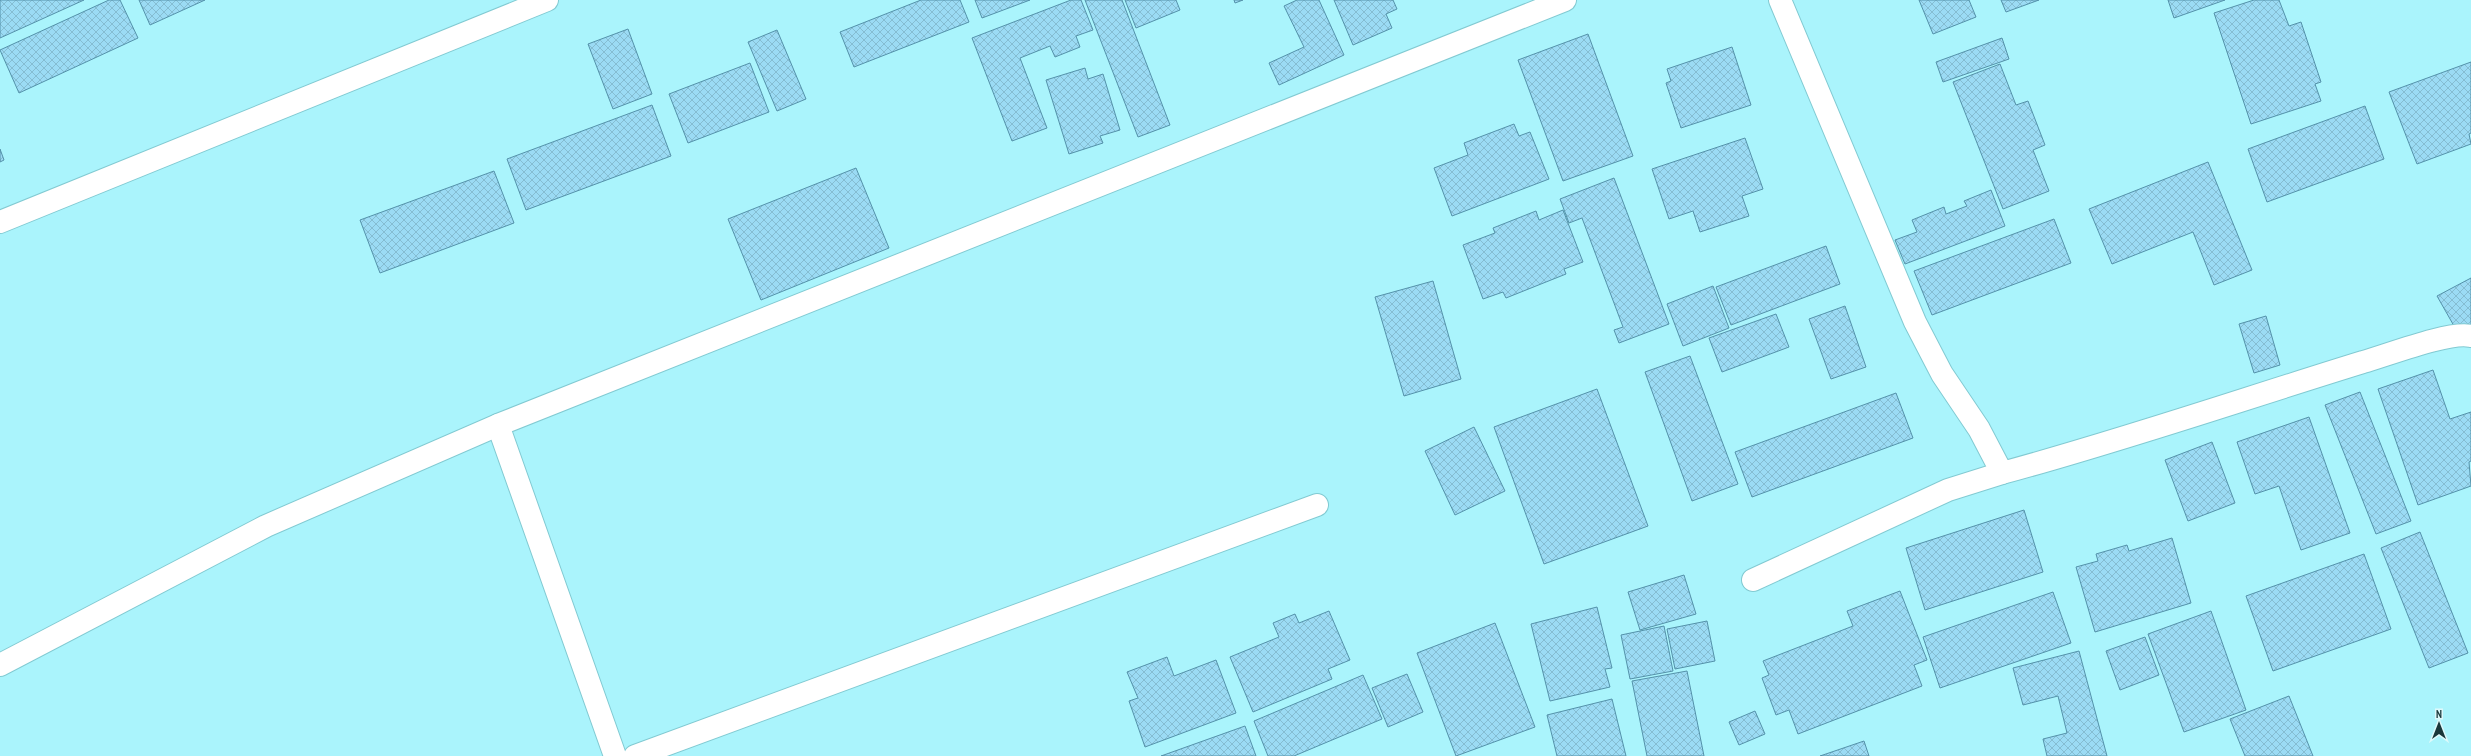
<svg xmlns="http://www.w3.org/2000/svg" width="2471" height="756" viewBox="0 0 2471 756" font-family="'PT Sans Narrow',sans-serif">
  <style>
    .building { fill: url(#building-cross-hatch); stroke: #5492aa }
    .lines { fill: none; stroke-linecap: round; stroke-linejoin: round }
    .street-casing { stroke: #82cad2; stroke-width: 24 }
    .street { stroke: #fff; stroke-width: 22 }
  </style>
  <defs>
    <pattern id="building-cross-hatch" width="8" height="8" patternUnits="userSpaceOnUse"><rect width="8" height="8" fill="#9bdbf4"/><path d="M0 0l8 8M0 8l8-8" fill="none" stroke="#85bdd2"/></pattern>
  </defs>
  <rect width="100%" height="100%" fill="#aaf4fc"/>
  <g class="building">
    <path d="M0,0H84L0,38Z"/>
    <path d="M109,0H120L138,38L19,93L0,50Z"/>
    <path d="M139,0H205L150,25Z"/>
    <path d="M921,0H960L969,22L854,67L840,32Z"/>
    <path d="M975,0H1030L982,18Z"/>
    <path d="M1071,0H1081L1093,30L1076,36L1080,47L1055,57L1050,46L1020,58L1047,128L1012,141L972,38Z"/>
    <path d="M1085,0H1122L1170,125L1138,137Z"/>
    <path d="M1125,0H1176L1180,10L1136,28Z"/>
    <path d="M1234,0H1243L1235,3Z"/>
    <path d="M1297,0H1319L1344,55L1279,85L1269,63L1304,47L1284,6Z"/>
    <path d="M1334,0H1393L1397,9L1386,14L1392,28L1353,45Z"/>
    <path d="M1919,0H1969L1976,17L1933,34Z"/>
    <path d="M2001,0H2039L2006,12Z"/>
    <path d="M2168,0H2225L2174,18Z"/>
    <path d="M2254,0H2279L2289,26L2301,22L2321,82L2315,84L2321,101L2251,124L2214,13Z"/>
    <path d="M628,29L652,94L613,109L588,44Z"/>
    <path d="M777,30L806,99L777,111L748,42Z"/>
    <path d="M1588,34L1633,156L1563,181L1518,60Z"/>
    <path d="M2002,38L2009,59L1943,82L1936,62Z"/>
    <path d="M1732,47L1751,105L1681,128L1666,83L1671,81L1667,69Z"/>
    <path d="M2471,62V133L2469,134L2471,144L2417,164L2389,92Z"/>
    <path d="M750,63L769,112L688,143L669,94Z"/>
    <path d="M2000,64L2016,105L2028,101L2045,145L2033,150L2049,191L2003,209L1953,82Z"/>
    <path d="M1085,68L1088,79L1103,74L1120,130L1100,136L1103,143L1069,154L1046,80Z"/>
    <path d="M652,105L671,156L526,210L507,159Z"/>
    <path d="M2365,106L2384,159L2267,202L2248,149Z"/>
    <path d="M1514,124L1519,136L1530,132L1549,179L1452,216L1434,168L1468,155L1464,143Z"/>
    <path d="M1745,138L1763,189L1742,196L1749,216L1700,232L1693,211L1669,219L1652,169Z"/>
    <path d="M0,149L4,160L0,162Z"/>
    <path d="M2208,162L2252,270L2214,285L2193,232L2112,264L2089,209Z"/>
    <path d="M856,168L889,248L761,300L728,219Z"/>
    <path d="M494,171L514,223L380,273L360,220Z"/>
    <path d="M1614,178L1669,324L1619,343L1614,330L1623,327L1582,218L1569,223L1560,199Z"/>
    <path d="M1991,190L2005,226L1905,264L1895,240L1917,232L1912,220L1944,207L1946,214L1967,206L1964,201Z"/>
    <path d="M1563,210L1583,262L1564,269L1566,274L1506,298L1503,292L1483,299L1463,245L1495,233L1493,228L1536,211L1539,220Z"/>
    <path d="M2054,219L2071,263L1932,315L1914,271Z"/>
    <path d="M1826,246L1840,284L1731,325L1716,287Z"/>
    <path d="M2471,278V325L2458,333L2437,296Z"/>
    <path d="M1433,281L1461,379L1404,396L1375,297Z"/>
    <path d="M1713,286L1729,328L1683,346L1667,304Z"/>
    <path d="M1845,306L1866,367L1831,379L1809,319Z"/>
    <path d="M1776,314L1789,347L1722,372L1709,338Z"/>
    <path d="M2266,316L2280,365L2254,373L2239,324Z"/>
    <path d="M1690,356L1738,484L1692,501L1645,372Z"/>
    <path d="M2433,370L2450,419L2471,412V461L2469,462L2471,486L2418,505L2378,389Z"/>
    <path d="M1597,389L1648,526L1544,564L1494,427Z"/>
    <path d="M2360,392L2411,521L2376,534L2325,405Z"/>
    <path d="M1896,393L1913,438L1752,497L1735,452Z"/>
    <path d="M2309,417L2350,533L2301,550L2279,486L2255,494L2237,442Z"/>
    <path d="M1474,427L1505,491L1455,515L1425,451Z"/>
    <path d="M2212,442L2235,503L2188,521L2165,460Z"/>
    <path d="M2024,510L2043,572L1925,610L1906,548Z"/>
    <path d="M2420,532L2468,653L2429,668L2381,548Z"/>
    <path d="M2172,538L2191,603L2095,632L2076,567L2098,561L2096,554L2127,545L2129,551Z"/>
    <path d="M2364,554L2391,629L2273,671L2246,596Z"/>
    <path d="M1684,575L1696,614L1640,630L1628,592Z"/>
    <path d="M1900,591L1927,660L1914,665L1922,686L1798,734L1789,710L1776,715L1762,678L1769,675L1763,661L1853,626L1847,611Z"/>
    <path d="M2053,592L2071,643L1940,688L1923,637Z"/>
    <path d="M1597,607L1612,668L1605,669L1610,687L1550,701L1531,624Z"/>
    <path d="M1329,611L1350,660L1328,669L1332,679L1253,712L1230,657L1279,637L1273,623L1295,614L1299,623Z"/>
    <path d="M2211,611L2246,710L2184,732L2148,634Z"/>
    <path d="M1707,621L1715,661L1675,669L1667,629Z"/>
    <path d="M1495,623L1535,727L1456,756L1417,653Z"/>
    <path d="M1664,626L1673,671L1630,679L1621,635Z"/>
    <path d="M2145,637L2159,675L2120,690L2106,651Z"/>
    <path d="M2079,651L2107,756H2047L2043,739L2067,733L2058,696L2023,705L2013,668Z"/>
    <path d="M1167,657L1174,676L1216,660L1236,713L1145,747L1129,701L1138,698L1127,672Z"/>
    <path d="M1687,671L1704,756H1647L1632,681Z"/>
    <path d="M1407,674L1423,712L1388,727L1372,688Z"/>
    <path d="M1363,675L1382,719L1294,756H1268L1254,721Z"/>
    <path d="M2289,696L2313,756H2245L2230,719Z"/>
    <path d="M1612,699L1626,756H1557L1547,715Z"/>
    <path d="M1755,711L1765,734L1739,745L1729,722Z"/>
    <path d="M1245,726L1256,756H1161Z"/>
    <path d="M1864,741L1869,756H1820Z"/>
  </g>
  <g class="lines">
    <defs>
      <g id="street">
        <path d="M1780,0L1915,322L1942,374L1979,429L2002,473C2124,440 2243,399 2363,362C2388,355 2449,331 2471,336"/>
        <path d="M0,222L547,0"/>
        <path d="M498,425L615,756"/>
        <path d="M1753,580L1948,490L2002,473"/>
        <path d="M0,665L266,526L498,425L1565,0"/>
        <path d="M635,756L1317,505"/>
      </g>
    </defs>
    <use href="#street" class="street-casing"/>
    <use href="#street" class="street"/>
  </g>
  <g transform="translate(2439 724)" stroke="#ddf9fb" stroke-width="3" paint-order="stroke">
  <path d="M0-3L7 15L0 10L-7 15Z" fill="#19373a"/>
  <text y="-6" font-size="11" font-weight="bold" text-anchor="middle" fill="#19373a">N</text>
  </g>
</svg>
